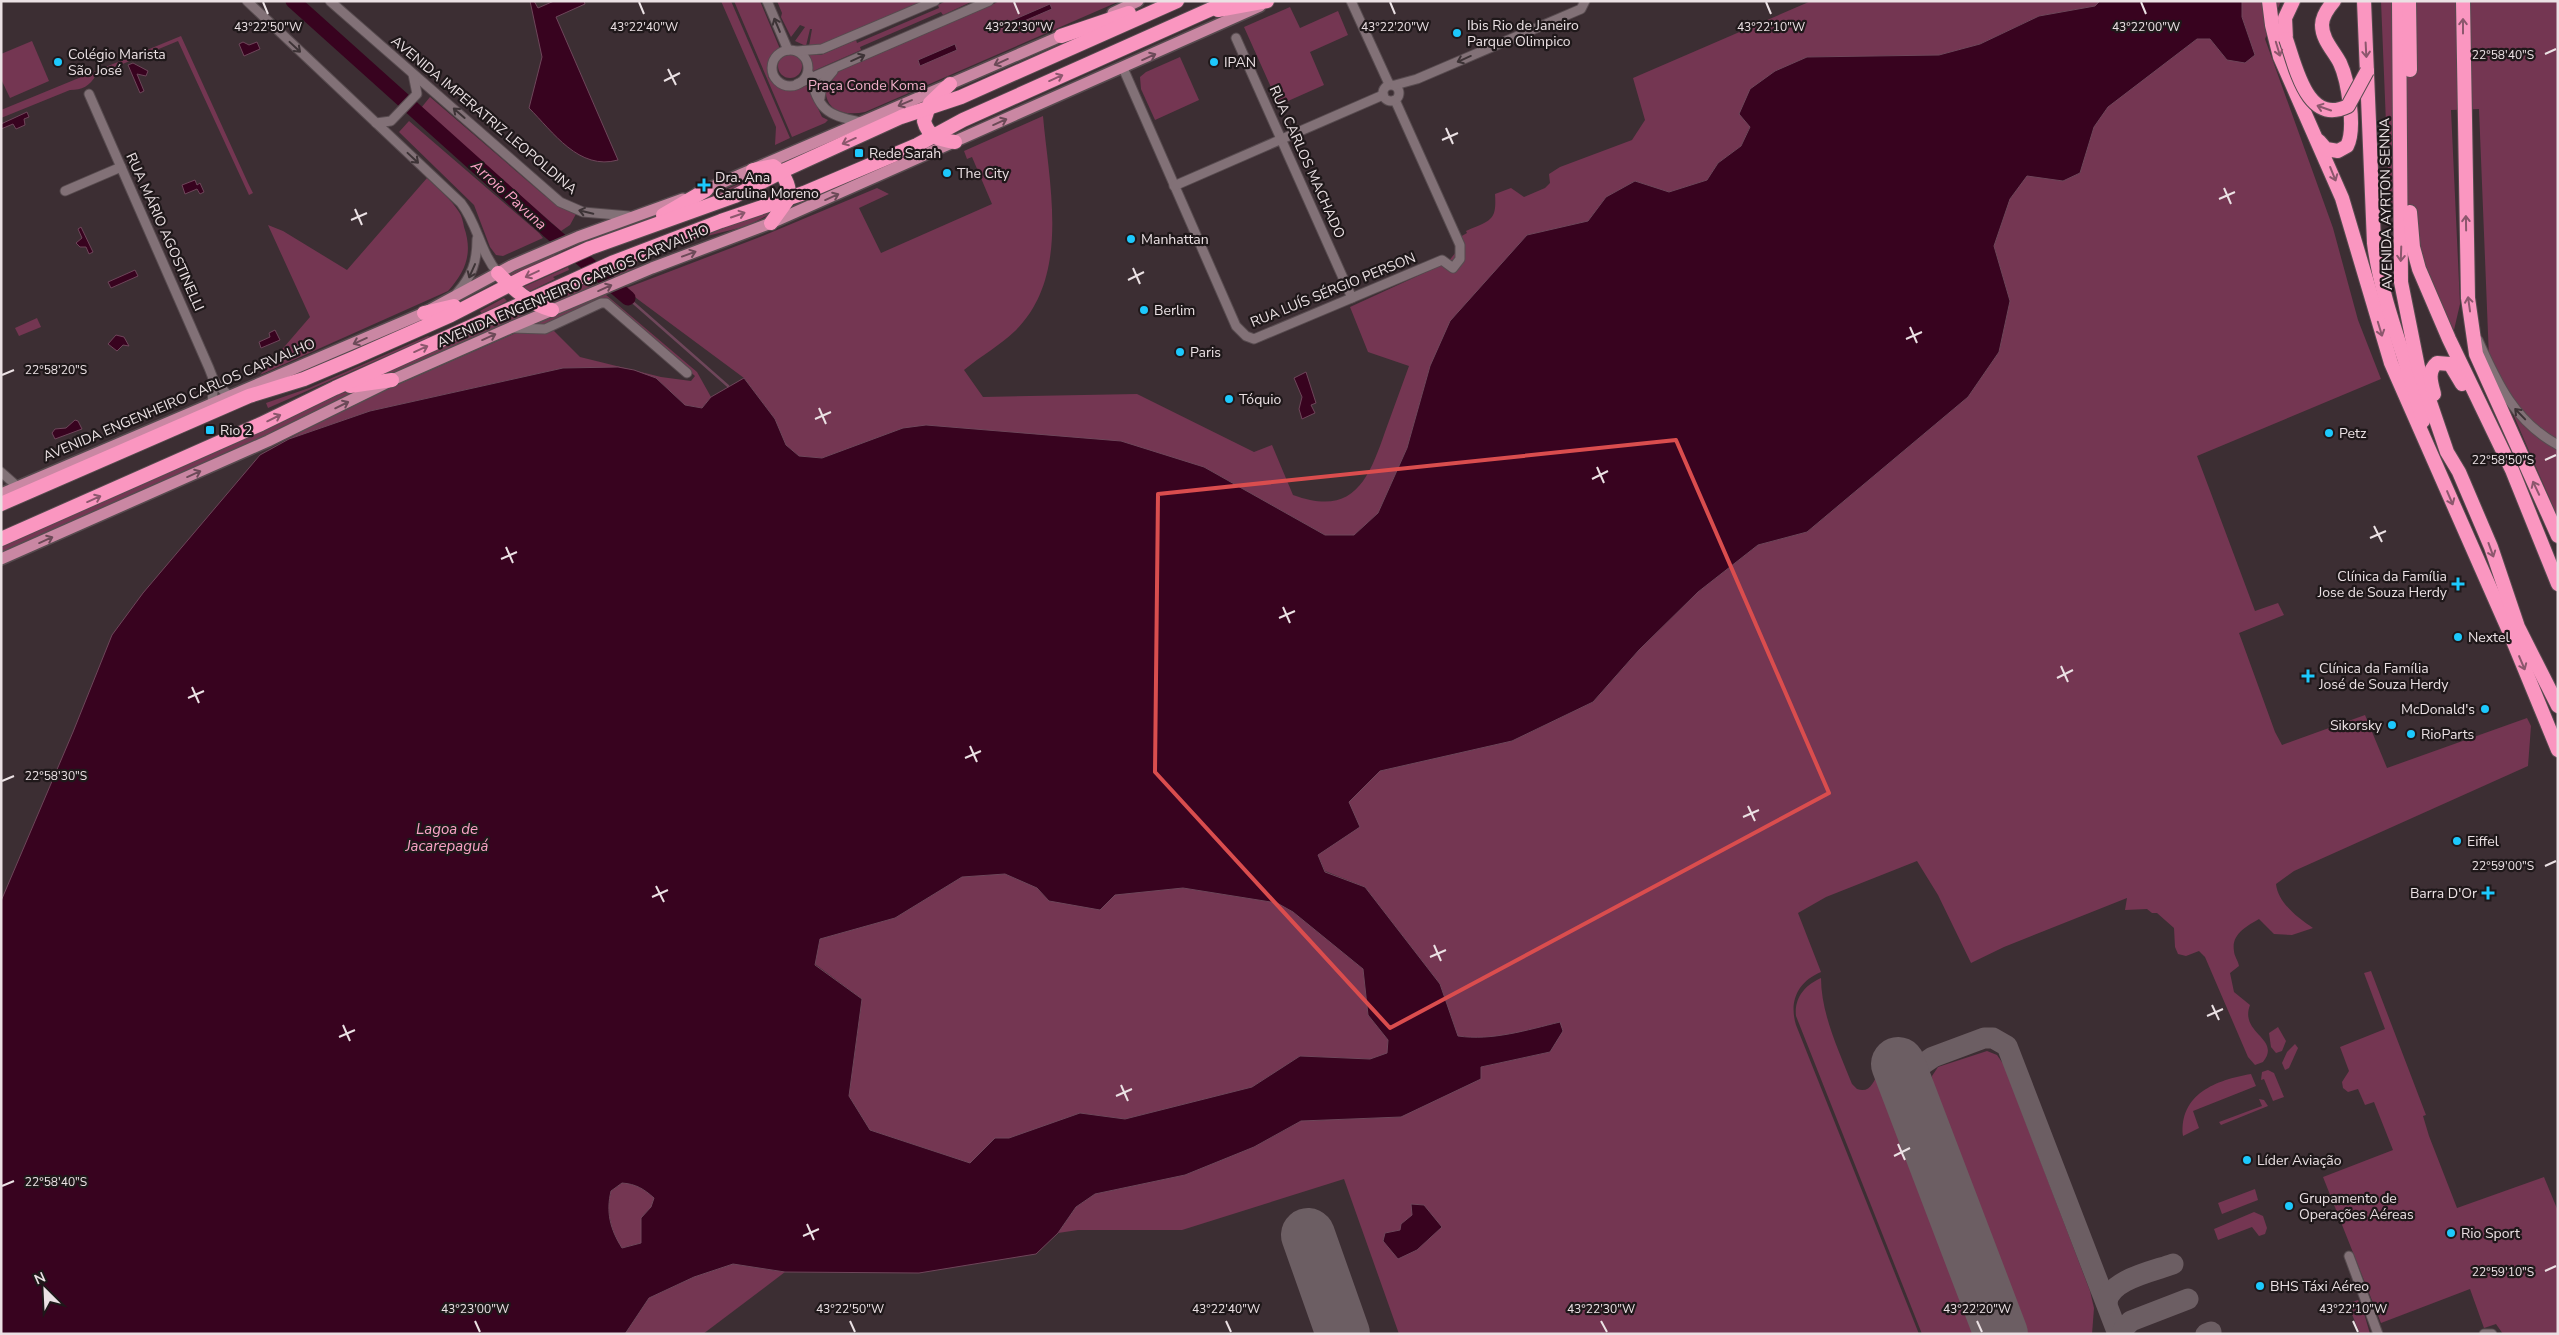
<svg xmlns="http://www.w3.org/2000/svg" width="2559" height="1335" viewBox="0 0 2559 1335" font-family="'Nunito Sans',sans-serif">
  <style>
    .green { fill: #743652; fill-rule: evenodd }
    .water { fill: #38031f; stroke: #6e465a; fill-rule: evenodd }
    .lines { fill: none; stroke-linecap: round; stroke-linejoin: round }
    .stream { stroke: #6e465a; stroke-width: 2.5 }
    .river { stroke: #38031f; stroke-width: 15 }
    .taxiway { stroke: #6c5e63; stroke-width: 21 }
    .runway { stroke: #6c5e63; stroke-width: 54 }
    .minor-casing { stroke: #574b4f; stroke-width: 11 }
    .major-casing { stroke: #574b4f; stroke-width: 14 }
    .highway-casing { stroke: #574b4f; stroke-width: 16 }
    .minor { stroke: #827177; stroke-width: 9 }
    .major { stroke: #ca87a3; stroke-width: 11 }
    .highway { stroke: #fa96c0; stroke-width: 14 }
    .highway-bridge-casing { stroke: #574b4f; stroke-width: 16; stroke-linecap: butt }
    .highway-bridge { stroke: #fa96c0; stroke-width: 14 }
    .oneway { stroke: #3d3336 }
    .oneway2 { stroke: #8c576d }
    .oneway3 { stroke: #6c4a58 }
    .marked { fill: none; stroke: #da4d4e; stroke-width: 4; stroke-linejoin: round }
    .ticks { fill: none; stroke: #ebe1e4; stroke-width: 2 }
    .poi-dot { fill: #1dc9fd; stroke: #1f181a; stroke-width: 2 }
    .labels { text-anchor: middle; dominant-baseline: central; stroke-width: 4.5; stroke-linejoin: round; paint-order: stroke }
    .poi-label { font-size: 14px; fill: #ebe1e4; stroke: #1f181a; text-anchor: start }
    .park-label { font-size: 14px; fill: #f2b0ca; stroke: #1f181a }
    .street-label { font-size: 14px; fill: #ebe1e4; stroke: #1f181a }
    .water-label { font-size: 15px; font-style: italic; fill: #faa3c6; stroke: #1f181a }
    .ticks-label { font-size: 12px; text-anchor: middle; fill: #ebe1e4; stroke: #1f181a; stroke-width: 4.5; stroke-linejoin: round; paint-order: stroke }
  </style>
  <rect width="100%" height="100%" fill="#3c2e33"/>
  <g class="green">
    <path d="M721,1H731L790,138L775,145L776,127Z"/>
    <path d="M734,1H760L780,49L770,63L768,77C779,92 791,90 807,85L822,117L828,120L825,123L792,137Z"/>
    <path d="M777,1H923L824,45L809,46L812,29H810L806,46L795,41L805,27L800,25L791,37L781,17L782,13Z"/>
    <path d="M946,1H973L943,15L941,12L860,47L861,50L811,72L812,68L808,55H821L856,40L857,43L939,8L938,5Z"/>
    <path d="M1000,1H1120L865,112C845,116 823,111 826,86L835,73Z"/>
    <path d="M1811,1H2100L2095,6L2039,16L1980,44L1939,55L1807,57L1775,71L1741,146L1718,163L1707,180L1669,192L1635,181L1606,197L1588,221L1527,235L1430,366L1407,448L1378,513L1354,535H1325L1204,467L903,428L822,458L799,456L786,445L775,419L744,378L624,289L760,237L877,188L889,194L859,208L881,253L992,204L972,157L967,159L964,151L1043,116C1049,185 1071,276 1015,331C999,346 981,356 964,370L983,397L1137,394L1254,452L1272,445L1293,495C1353,517 1368,481 1385,432C1393,410 1401,388 1409,366L1368,352L1350,307L1448,262L1456,252L1460,237L1467,233L1466,231C1490,220 1497,222 1495,194L1511,188L1524,197L1545,188L1550,183L1549,174L1560,167L1632,140L1645,120L1633,78Z"/>
    <path d="M2242,1H2281L2265,39L2333,228L2358,320L2381,379L2197,456L2255,611L2278,603L2284,615L2239,633L2275,732L2282,745L2365,715L2387,768L2527,718L2531,726L2528,766L2294,871L2276,884C2278,903 2298,918 2313,928L2292,935L2274,934L2259,919C2247,926 2231,934 2234,951C2234,956 2238,960 2239,966L2230,973L2234,992L2250,1005C2239,1034 2282,1038 2263,1062L2255,1065L2248,1057L2205,957L2199,951L2186,956L2178,954L2175,947L2174,928L2157,913H2152L2147,909L2125,910L2127,898L2004,947L1971,963L1938,895L1917,861L1826,897L1798,913L1821,972C1797,982 1789,1002 1796,1025L1919,1334H1399L1344,1179L1182,1230H1078L1058,1233L1076,1207L1095,1194L1185,1175L1254,1147L1301,1121L1401,1117L1481,1067L1550,1052L1559,1022C1527,1031 1492,1041 1458,1036L1440,984L1365,887L1325,871L1318,855L1349,802L1380,771L1512,741L1593,702L1639,650L1698,592L1758,545L1807,532L1968,397L1999,352L2010,301L1994,246L2010,199L2027,175L2063,181L2080,173L2094,127L2108,106L2197,39H2210L2227,60L2255,55L2242,17Z"/>
    <path d="M2381,1H2558V518L2489,358L2479,109L2451,110L2460,304L2454,330L2422,276L2389,197Z"/>
    <path d="M1290,7L1300,28L1338,11L1348,35L1310,52L1324,85L1279,105L1244,27Z"/>
    <path d="M181,36L248,183L253,193L249,195L178,41L96,75C90,86 82,90 70,90L1,118V110Z"/>
    <path d="M32,41L49,81L10,98L1,79V54Z"/>
    <circle cx="790" cy="66" r="12"/>
    <path d="M1180,57L1199,100L1155,120L1141,89L1140,77L1146,72Z"/>
    <path d="M430,97L545,196L576,214L570,225L561,231L421,108Z"/>
    <path d="M409,121L539,233L543,238L503,256L496,255L490,247L474,205L399,132Z"/>
    <path d="M763,173L751,184L676,212Z"/>
    <path d="M427,178C437,188 451,199 459,212C462,216 463,222 464,227C473,253 466,271 448,291L260,375L310,317L268,225L283,231L347,270Z"/>
    <path d="M773,209L774,212L747,226L703,237V234Z"/>
    <path d="M554,252L557,258L511,279L507,274Z"/>
    <path d="M626,265L640,268L611,280L605,275Z"/>
    <path d="M568,267L569,270L553,277L555,279L526,293L521,288Z"/>
    <path d="M591,281L595,287L559,302L538,301Z"/>
    <path d="M605,294L697,372L711,397L702,408L685,405L656,378L563,368L370,411L289,439L333,413ZM606,298L695,376L691,381L661,377L580,357L548,325Z"/>
    <path d="M504,298L507,301L482,314L480,311Z"/>
    <path d="M519,310L526,317L402,372L364,380Z"/>
    <path d="M37,318L41,327L19,336L15,328Z"/>
    <path d="M428,336L430,337L268,408L266,403L309,388Z"/>
    <path d="M360,389L266,438L1,554V542L325,397Z"/>
    <path d="M1005,874L1037,888L1049,901L1183,888L1278,903L1293,912L1363,969L1368,1015L1388,1040V1053L1371,1059L1300,1056L1252,1087L1125,1119L1080,1113L1009,1139H995L970,1163L870,1130L849,1096L862,999L815,964L820,939L895,918L962,877Z"/>
    <path d="M2371,971L2426,1115L2423,1116L2429,1136L2457,1208L2544,1177L2558,1211V1334H2503L2496,1324L2484,1328L2470,1289L2381,1323L2323,1177L2393,1150L2374,1102L2365,1105L2358,1089L2348,1092L2343,1088L2342,1082L2349,1071L2340,1047L2385,1029L2364,973Z"/>
    <path d="M1821,978C1821,1014 1839,1051 1852,1084L1857,1089C1870,1094 1874,1081 1878,1073L1977,1334H1922L1796,1016C1794,998 1805,985 1821,978Z"/>
    <path d="M2278,1027L2286,1041L2282,1051L2276,1053L2271,1047L2269,1033Z"/>
    <path d="M2295,1044L2298,1048L2289,1068L2285,1070L2282,1063L2287,1052Z"/>
    <path d="M1987,1051L1997,1055L2004,1065L2090,1291L2094,1308L2092,1334H2024L1933,1096L1932,1076L1938,1067Z"/>
    <path d="M2268,1070L2274,1073L2284,1097L2273,1101L2264,1079L2261,1080L2262,1072Z"/>
    <path d="M2251,1074L2256,1086L2193,1111L2199,1128L2183,1136C2179,1094 2216,1080 2251,1074Z"/>
    <path d="M2259,1099L2264,1100L2268,1106L2221,1125L2219,1122L2262,1106Z"/>
    <path d="M622,1183C636,1184 644,1189 654,1198L651,1207L641,1218V1243L621,1248C611,1229 606,1212 611,1191Z"/>
    <path d="M2255,1189L2258,1200L2222,1214L2218,1203Z"/>
    <path d="M2254,1212L2263,1216L2267,1228L2265,1234L2259,1236L2252,1227L2218,1240L2214,1229Z"/>
    <path d="M733,1264L785,1272L703,1334H625L649,1298L694,1277Z"/>
    <path d="M2358,1300L2362,1306L2370,1334H2360L2349,1307L2352,1302Z"/>
  </g>
  <g class="water">
    <path d="M530,1H534L538,8L554,1H584L585,4L556,17L618,160C579,171 553,132 529,108L542,57Z"/>
    <path d="M2100,1H2242V17L2255,55L2245,63L2227,60L2210,39H2197L2108,107L2094,127L2080,173L2063,181L2027,176L2010,199L1994,246L2010,301L1999,352L1968,397L1807,532L1758,545L1698,592L1639,650L1593,702L1512,741L1380,771L1349,802L1360,827L1318,855L1325,872L1365,887L1440,984L1458,1036C1492,1041 1527,1030 1560,1022L1563,1031L1550,1052L1481,1067V1079L1401,1117L1301,1121L1254,1147L1185,1175L1095,1194L1076,1207L1058,1233L1036,1254L919,1273L785,1272L733,1264L694,1277L649,1298L625,1334H1V901L73,732L112,635L143,593L260,455L289,439L370,411L563,368L618,367L634,370L656,378L685,405L702,408L711,397L744,378L775,419L786,445L799,456L822,458L903,428L926,425L1121,441L1204,467L1325,535H1354L1378,513L1407,448L1430,366L1450,321L1527,235L1588,221L1606,197L1635,181L1669,192L1707,180L1718,163L1741,146L1750,127L1739,114L1750,89L1775,71L1807,57L1939,55L1980,44L2039,16L2095,6ZM1005,874L1037,888L1049,901L1100,910L1115,895L1183,888L1277,903L1293,912L1363,969L1368,1015L1388,1040L1387,1053L1370,1059L1300,1056L1252,1087L1125,1119L1080,1113L1009,1138H995L970,1163L870,1130L849,1096L862,999L815,965L820,939L895,918L962,877ZM622,1183C636,1184 644,1189 654,1198L651,1207L641,1218V1243L622,1248C610,1229 606,1212 611,1191Z"/>
    <path d="M1050,4L1052,9L1015,25L1013,20Z"/>
    <path d="M243,42L249,45L257,42L260,49L244,56L239,44Z"/>
    <path d="M955,44L957,50L920,66L918,60Z"/>
    <path d="M133,63L148,71L146,76L137,74L144,91L140,93L128,65Z"/>
    <path d="M27,112L29,117L24,119L25,125L16,129L13,124L1,129V124Z"/>
    <path d="M195,180L197,185L200,183L204,192L200,194L197,189L185,194L182,185Z"/>
    <path d="M81,227L93,252L89,254L86,247H80L76,243L82,238L78,229Z"/>
    <path d="M135,270L138,276L111,288L108,282Z"/>
    <path d="M275,330L280,340L261,348L259,342L270,337L269,333Z"/>
    <path d="M116,335L124,337L129,346L123,345L117,351L108,344Z"/>
    <path d="M1306,372L1316,403L1311,405L1315,413L1302,419L1299,409L1302,397L1294,378Z"/>
    <path d="M75,420L78,421L82,429L55,439L52,433L55,429L66,428Z"/>
    <path d="M1411,1204L1424,1205L1442,1227L1417,1250L1398,1259L1383,1241L1385,1233L1400,1230L1401,1224L1412,1215Z"/>
  </g>
  <g class="lines">
    <path class="stream" d="M628,298L728,386"/>
    <path class="river" d="M293,1L548,230L628,298"/>
    <g class="taxiway">
      <path d="M1909,1093L1920,1066L1933,1057L1984,1038H1993L2007,1046L2118,1334"/>
      <path d="M2107,1304C2107,1280 2154,1271 2173,1264"/>
      <path d="M2122,1334L2124,1328L2131,1321L2188,1299"/>
      <path d="M2206,1334L2211,1332"/>
    </g>
    <g class="runway">
      <path d="M1898,1064L2001,1334"/>
      <path d="M1308,1235L1343,1334"/>
    </g>
    <defs>
      <g id="minor">
        <path d="M247,1L461,203C478,225 480,252 498,273"/>
        <path d="M330,1L560,202L583,212L629,216"/>
        <path d="M767,1L788,50"/>
        <path d="M1351,1L1389,84"/>
        <path d="M1236,38L1352,298"/>
        <circle cx="790" cy="68" r="18"/>
        <path d="M797,51L822,49L935,1"/>
        <path d="M1123,68L1236,326L1246,336L1254,339L1442,260L1453,268L1460,259V245L1395,100"/>
        <path d="M809,74C820,110 824,114 860,122"/>
        <path d="M797,84L989,1"/>
        <circle cx="1391" cy="93" r="8"/>
        <path d="M1395,85L1417,79L1581,9L1585,1"/>
        <path d="M89,94L209,368L214,381L212,403"/>
        <path d="M820,98L822,84L833,71"/>
        <path d="M376,123L391,121L417,94L413,74"/>
        <path d="M1174,186L1383,95"/>
        <path d="M65,191L121,167"/>
        <path d="M457,293C472,276 477,262 477,239"/>
        <path d="M511,328L545,329L601,303H606L687,373"/>
        <path d="M2478,340C2497,383 2515,422 2558,445"/>
        <path d="M214,381L229,396"/>
        <path d="M1,472L18,487"/>
        <path d="M2349,1256L2378,1334"/>
        <path d="M2484,1334H2492"/>
      </g>
      <g id="major">
        <path d="M1113,13L1138,1"/>
        <path d="M698,193L1068,33"/>
        <path d="M1,494L424,313L513,265L578,237L683,199"/>
        <path d="M1,559L268,441L392,380L510,328L652,268L771,223L1260,6"/>
      </g>
      <g id="highway">
        <path d="M2269,1L2272,25L2280,57L2342,198L2391,363L2509,631L2558,750"/>
        <path d="M2364,1L2374,243C2382,305 2408,361 2423,421"/>
        <path d="M2399,1L2401,282L2418,367L2447,452L2459,472L2491,547L2518,627L2558,706"/>
        <path d="M2409,1L2410,70"/>
        <path d="M2463,1L2468,298L2476,354L2558,536"/>
        <path d="M1218,10L1267,1"/>
        <path d="M1061,36L1129,13"/>
        <path d="M2286,39L2285,18L2293,1"/>
        <path d="M950,84L930,103L924,121C928,137 940,140 955,142"/>
        <path d="M2319,141L2326,149L2338,151L2347,146C2356,129 2348,80 2340,63C2334,51 2322,40 2322,25C2322,16 2328,8 2334,1"/>
        <path d="M753,170L773,166C784,173 790,185 789,198L771,223"/>
        <path d="M2410,212L2413,247L2419,269L2449,339L2512,470L2558,584"/>
        <path d="M663,215L706,190"/>
        <path d="M498,273C514,290 530,304 552,310"/>
        <path d="M424,313L454,306"/>
        <path d="M350,386L392,380"/>
        <path d="M2434,394C2431,383 2427,371 2437,363L2450,364L2462,384"/>
        <path d="M1,504L249,396L304,379L356,357L451,315L523,278L590,248L735,196L787,169L901,117L961,97L1177,1"/>
        <path d="M1,539L261,424L335,388L614,262L721,221L804,193L917,145L963,120L1229,1"/>
      </g>
    </defs>
    <use href="#minor" class="minor-casing"/>
    <use href="#major" class="major-casing"/>
    <use href="#highway" class="highway-casing"/>
    <use href="#minor" class="minor"/>
    <use href="#major" class="major"/>
    <use href="#highway" class="highway"/>
    <defs>
      <path id="highway-bridge" d="M2286,39C2296,67 2307,126 2348,106L2367,71"/>
    </defs>
    <use href="#highway-bridge" class="highway-bridge-casing"/>
    <use href="#highway-bridge" class="highway-bridge"/>
  </g>
  <defs><path id="oneway-shaft" d="M-6 0H5M1.5-3L5.5 0L1.5 3" fill="none" stroke-width="1.6" stroke-linecap="round" stroke-linejoin="round" transform="scale(1.25)"/></defs>
  <g class="oneway">
    <use href="#oneway-shaft" transform="translate(777 25) rotate(-113)"/>
    <use href="#oneway-shaft" transform="translate(295 47) rotate(43)"/>
    <use href="#oneway-shaft" transform="translate(858 58) rotate(-24)"/>
    <use href="#oneway-shaft" transform="translate(1464 59) rotate(156)"/>
    <use href="#oneway-shaft" transform="translate(459 113) rotate(-139)"/>
    <use href="#oneway-shaft" transform="translate(413 158) rotate(43)"/>
    <use href="#oneway-shaft" transform="translate(586 212) rotate(-167)"/>
    <use href="#oneway-shaft" transform="translate(472 271) rotate(114)"/>
    <use href="#oneway-shaft" transform="translate(2520 414) rotate(-134)"/>
  </g>
  <g class="oneway2">
    <use href="#oneway-shaft" transform="translate(2463 26) rotate(-90)"/>
    <use href="#oneway-shaft" transform="translate(2278 49) rotate(73)"/>
    <use href="#oneway-shaft" transform="translate(2366 50) rotate(87)"/>
    <use href="#oneway-shaft" transform="translate(1056 78) rotate(-24)"/>
    <use href="#oneway-shaft" transform="translate(2324 108) rotate(-161)"/>
    <use href="#oneway-shaft" transform="translate(849 141) rotate(156)"/>
    <use href="#oneway-shaft" transform="translate(2333 174) rotate(68)"/>
    <use href="#oneway-shaft" transform="translate(738 215) rotate(-19)"/>
    <use href="#oneway-shaft" transform="translate(2466 223) rotate(-91)"/>
    <use href="#oneway-shaft" transform="translate(2401 254) rotate(92)"/>
    <use href="#oneway-shaft" transform="translate(532 274) rotate(155)"/>
    <use href="#oneway-shaft" transform="translate(2469 304) rotate(-98)"/>
    <use href="#oneway-shaft" transform="translate(2380 329) rotate(73)"/>
    <use href="#oneway-shaft" transform="translate(421 349) rotate(-24)"/>
    <use href="#oneway-shaft" transform="translate(274 418) rotate(-26)"/>
    <use href="#oneway-shaft" transform="translate(2536 488) rotate(-115)"/>
    <use href="#oneway-shaft" transform="translate(2450 498) rotate(67)"/>
    <use href="#oneway-shaft" transform="translate(94 499) rotate(-24)"/>
    <use href="#oneway-shaft" transform="translate(2491 550) rotate(70)"/>
    <use href="#oneway-shaft" transform="translate(2522 663) rotate(67)"/>
  </g>
  <g class="oneway3">
    <use href="#oneway-shaft" transform="translate(1149 57) rotate(-24)"/>
    <use href="#oneway-shaft" transform="translate(1001 62) rotate(156)"/>
    <use href="#oneway-shaft" transform="translate(905 103) rotate(157)"/>
    <use href="#oneway-shaft" transform="translate(1000 122) rotate(-24)"/>
    <use href="#oneway-shaft" transform="translate(832 197) rotate(-24)"/>
    <use href="#oneway-shaft" transform="translate(689 254) rotate(-20)"/>
    <use href="#oneway-shaft" transform="translate(605 288) rotate(-24)"/>
    <use href="#oneway-shaft" transform="translate(489 337) rotate(-24)"/>
    <use href="#oneway-shaft" transform="translate(360 341) rotate(156)"/>
    <use href="#oneway-shaft" transform="translate(342 405) rotate(-26)"/>
    <use href="#oneway-shaft" transform="translate(194 474) rotate(-24)"/>
    <use href="#oneway-shaft" transform="translate(46 540) rotate(-24)"/>
  </g>
  <path class="marked" d="M1676,440L1829,793L1390,1028L1155,772L1158,494Z"/>
  <path class="ticks" d="M263,2L268,14M639,2L644,14M1014,2L1019,14M1390,2L1395,14M1766,2L1771,14M2141,2L2146,14M2545,54L2556,49M668,69L676,85M664,81L680,73M1446,128L1453,144M1442,140L1458,133M2224,188L2231,204M2219,199L2235,192M355,209L362,225M351,220L367,213M1133,268L1140,284M1128,280L1144,272M1910,327L1917,343M1906,339L1922,332M2,375L14,370M819,408L826,424M815,419L831,412M2545,460L2556,455M1597,467L1604,483M1592,479L1608,471M2374,526L2382,542M2370,538L2386,531M506,547L513,563M501,559L517,552M1283,607L1290,623M1279,618L1295,611M2061,666L2068,682M2057,678L2073,670M192,687L199,703M188,698L204,691M970,746L977,762M965,758L981,751M2,781L14,776M1748,806L1755,821M1743,817L1759,810M2545,866L2556,861M656,886L664,902M652,897L668,890M1434,945L1441,961M1430,957L1446,950M2212,1005L2219,1020M2207,1016L2223,1009M343,1025L350,1041M339,1037L355,1030M1121,1085L1128,1101M1116,1096L1132,1089M1898,1144L1905,1160M1894,1156L1910,1148M2,1186L14,1181M807,1224L814,1240M803,1236L819,1229M2545,1271L2556,1266M475,1321L480,1332M850,1321L855,1332M1226,1321L1231,1332M1601,1321L1607,1332M1977,1321L1982,1332M2353,1321L2358,1332"/>
  <g class="poi-dot">
    <circle cx="1457" cy="33" r="5"/>
    <circle cx="58" cy="62" r="5"/>
    <circle cx="1214" cy="62" r="5"/>
    <rect x="854" y="148" width="10" height="10" rx="2.5"/>
    <circle cx="947" cy="173" r="5"/>
    <path d="M701.5 177.5h5v5h5v5h-5v5h-5v-5h-5v-5h5z"/>
    <circle cx="1131" cy="239" r="5"/>
    <circle cx="1144" cy="310" r="5"/>
    <circle cx="1180" cy="352" r="5"/>
    <circle cx="1229" cy="399" r="5"/>
    <rect x="205" y="425" width="10" height="10" rx="2.5"/>
    <circle cx="2329" cy="433" r="5"/>
    <path d="M2455.5 576.5h5v5h5v5h-5v5h-5v-5h-5v-5h5z"/>
    <circle cx="2458" cy="637" r="5"/>
    <path d="M2305.5 668.5h5v5h5v5h-5v5h-5v-5h-5v-5h5z"/>
    <circle cx="2485" cy="709" r="5"/>
    <circle cx="2392" cy="725" r="5"/>
    <circle cx="2411" cy="734" r="5"/>
    <circle cx="2457" cy="841" r="5"/>
    <path d="M2485.5 885.5h5v5h5v5h-5v5h-5v-5h-5v-5h5z"/>
    <circle cx="2247" cy="1160" r="5"/>
    <circle cx="2289" cy="1206" r="5"/>
    <circle cx="2451" cy="1233" r="5"/>
    <circle cx="2260" cy="1286" r="5"/>
  </g>
  <g class="labels">
    <g class="poi-label">
      <text x="1467" y="25">Ibis Rio de Janeiro<tspan x="1467" dy="16">Parque Olimpico</tspan></text>
      <text x="68" y="54">Colégio Marista<tspan x="68" dy="16">São José</tspan></text>
      <text x="1224" y="62">IPAN</text>
      <text x="869" y="153">Rede Sarah</text>
      <text x="957" y="173">The City</text>
      <text x="715" y="177">Dra. Ana<tspan x="715" dy="16">Carulina Moreno</tspan></text>
      <text x="1141" y="239">Manhattan</text>
      <text x="1154" y="310">Berlim</text>
      <text x="1190" y="352">Paris</text>
      <text x="1239" y="399">Tóquio</text>
      <text x="220" y="430">Rio 2</text>
      <text x="2339" y="433">Petz</text>
      <text x="2447" y="576" text-anchor="end">Clínica da Família<tspan x="2447" dy="16">Jose de Souza Herdy</tspan></text>
      <text x="2468" y="637">Nextel</text>
      <text x="2319" y="668">Clínica da Família<tspan x="2319" dy="16">José de Souza Herdy</tspan></text>
      <text x="2475" y="709" text-anchor="end">McDonald's</text>
      <text x="2382" y="725" text-anchor="end">Sikorsky</text>
      <text x="2421" y="734">RioParts</text>
      <text x="2467" y="841">Eiffel</text>
      <text x="2477" y="893" text-anchor="end">Barra D'Or</text>
      <text x="2257" y="1160">Líder Aviação</text>
      <text x="2299" y="1198">Grupamento de<tspan x="2299" dy="16">Operações Aéreas</tspan></text>
      <text x="2461" y="1233">Rio Sport</text>
      <text x="2270" y="1286">BHS Táxi Aéreo</text>
    </g>
    <g class="park-label">
      <text x="867" y="85">Praça Conde Koma</text>
    </g>
    <g class="street-label">
      <text transform="translate(484 115) rotate(40)">AVENIDA IMPERATRIZ LEOPOLDINA</text>
      <text transform="translate(1307 162) rotate(66)">RUA CARLOS MACHADO</text>
      <text transform="translate(2386 204) rotate(-91)">AVENIDA AYRTON SENNA</text>
      <text transform="translate(165 232) rotate(66)">RUA MÁRIO AGOSTINELLI</text>
      <text transform="translate(573 286) rotate(-23)">AVENIDA ENGENHEIRO CARLOS CARVALHO</text>
      <text transform="translate(1333 290) rotate(-22)">RUA LUÍS SÉRGIO PERSON</text>
      <text transform="translate(179 400) rotate(-23)">AVENIDA ENGENHEIRO CARLOS CARVALHO</text>
    </g>
    <g class="water-label">
      <text transform="translate(509 195) rotate(42)">Arroio Pavuna</text>
      <text x="447" y="829">Lagoa de<tspan x="447" dy="17">Jacarepaguá</tspan></text>
    </g>
  </g>
  <g class="ticks-label">
    <text x="268" y="31">43°22'50"W</text>
    <text x="644" y="31">43°22'40"W</text>
    <text x="1019" y="31">43°22'30"W</text>
    <text x="1395" y="31">43°22'20"W</text>
    <text x="2146" y="31">43°22'00"W</text>
    <text x="1771" y="31">43°22'10"W</text>
    <text x="2503" y="59">22°58'40"S</text>
    <text x="56" y="374">22°58'20"S</text>
    <text x="2503" y="464">22°58'50"S</text>
    <text x="56" y="780">22°58'30"S</text>
    <text x="2503" y="870">22°59'00"S</text>
    <text x="56" y="1186">22°58'40"S</text>
    <text x="2503" y="1276">22°59'10"S</text>
    <text x="475" y="1313">43°23'00"W</text>
    <text x="850" y="1313">43°22'50"W</text>
    <text x="1226" y="1313">43°22'40"W</text>
    <text x="1601" y="1313">43°22'30"W</text>
    <text x="1977" y="1313">43°22'20"W</text>
    <text x="2353" y="1313">43°22'10"W</text>
  </g>
  <rect width="2559" height="1335" fill="none" stroke="#ebe1e4" stroke-width="5"/>
  <g transform="translate(45 1290) rotate(336)" stroke="#1f181a" stroke-width="4" paint-order="stroke">
  <path d="M0-4L9 19L0 12L-9 19Z" fill="#ebe1e4"/>
  <text y="-8" font-size="14" font-weight="bold" text-anchor="middle" fill="#ebe1e4">N</text>
  </g>
</svg>
